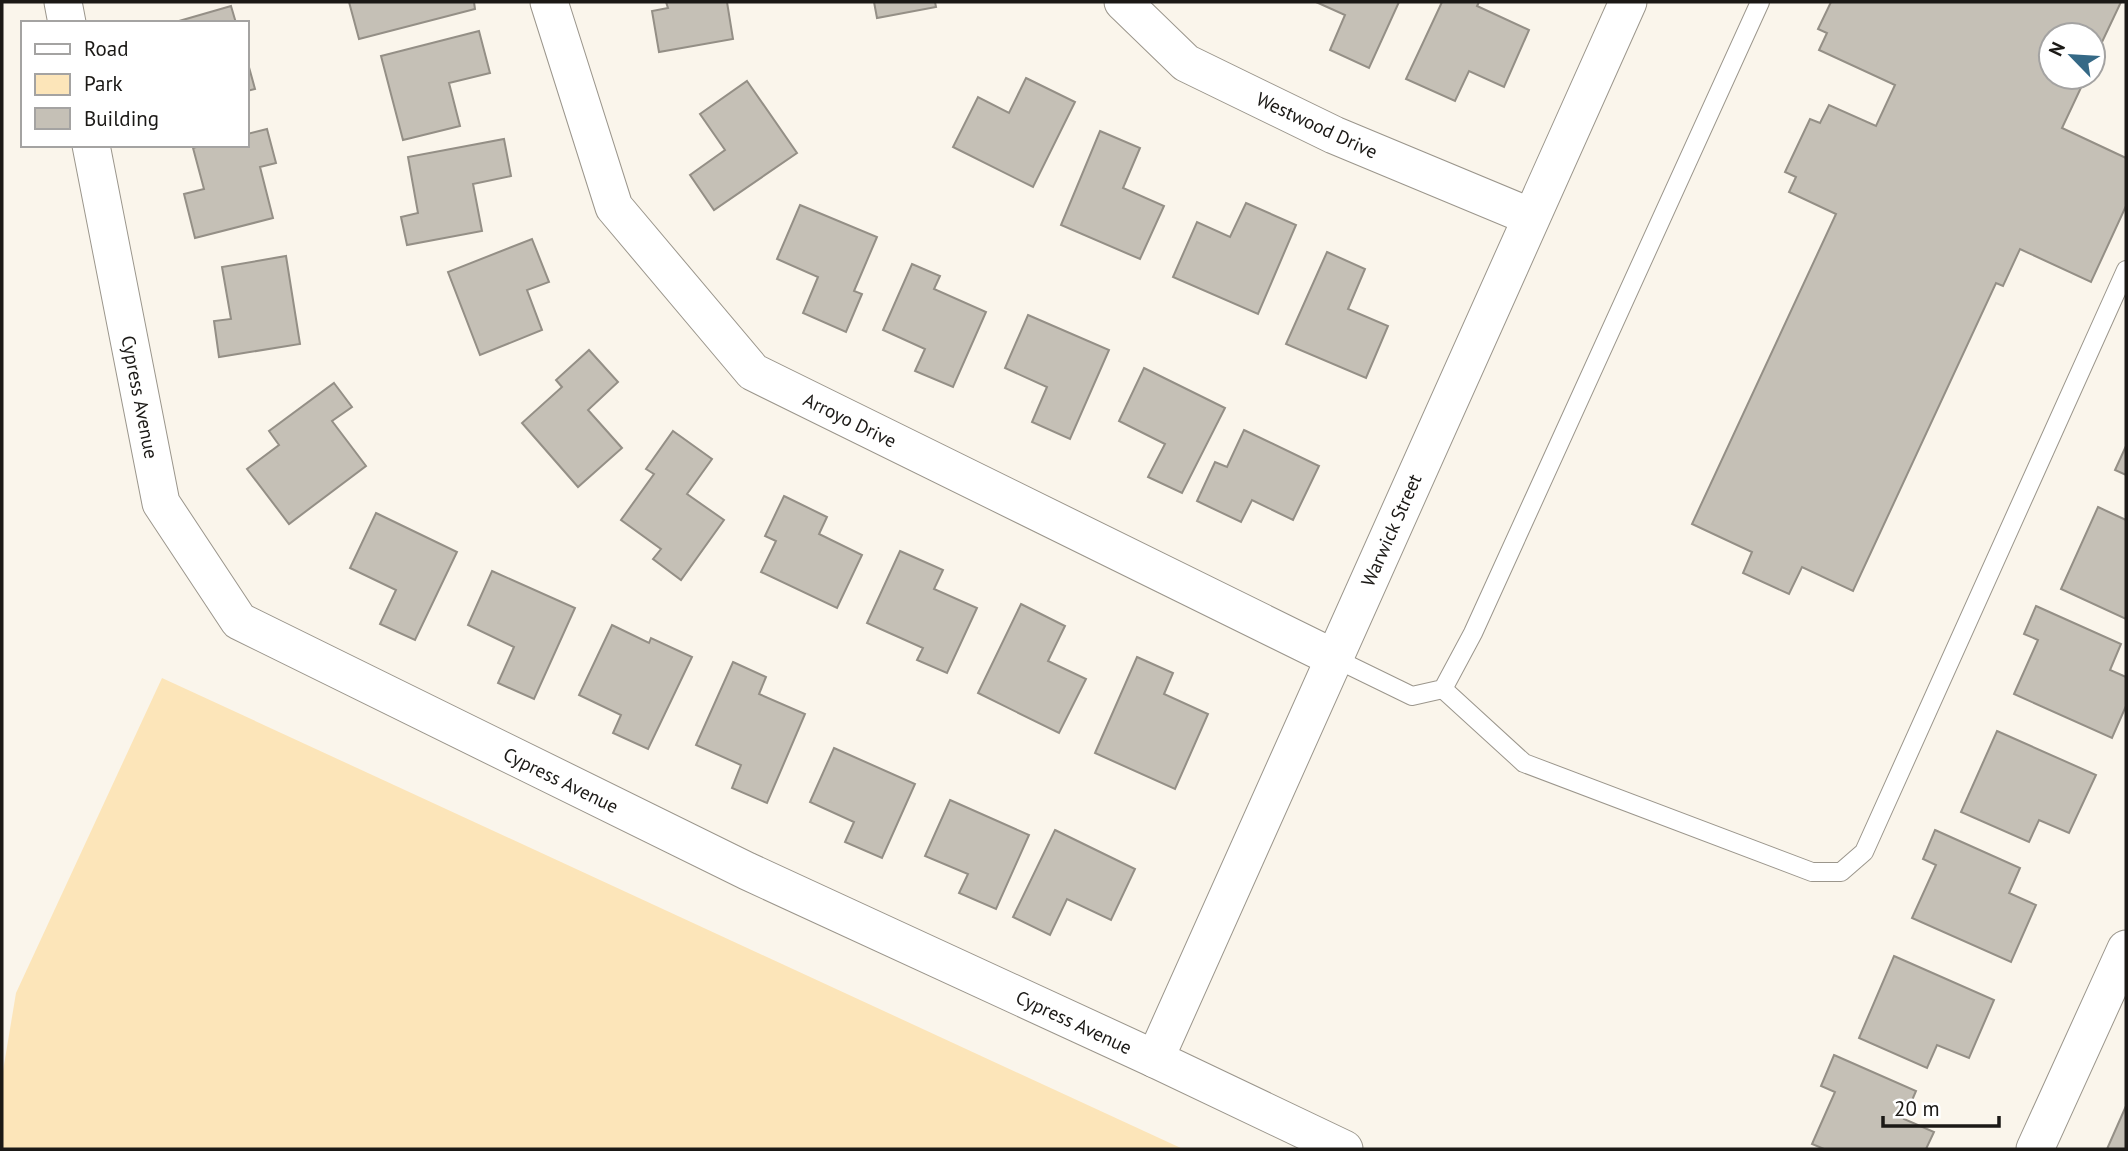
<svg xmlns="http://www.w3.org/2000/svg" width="2128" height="1151" viewBox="0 0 2128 1151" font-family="'PT Sans',sans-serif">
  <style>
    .green { fill: #fce5b9 }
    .building { fill: #c5c0b6; stroke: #948f86; stroke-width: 2 }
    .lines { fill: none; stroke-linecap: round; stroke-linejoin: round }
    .service-casing { stroke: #9b968c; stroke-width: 20 }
    .minor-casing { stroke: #9b968c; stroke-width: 39 }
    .service { stroke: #fff; stroke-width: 18 }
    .minor { stroke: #fff; stroke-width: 37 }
    .labels { text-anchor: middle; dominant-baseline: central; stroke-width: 7; stroke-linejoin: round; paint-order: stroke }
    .street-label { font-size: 19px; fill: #1b1916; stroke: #fff }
  </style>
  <rect width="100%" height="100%" fill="#faf5eb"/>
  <path class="green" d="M162,678L1183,1149H2V1077L16,993Z"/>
  <g class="building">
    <path d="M349,2H474L475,9L359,39Z"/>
    <path d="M666,2H727L733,39L659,52L652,11L668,8Z"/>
    <path d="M874,2H935L936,7L877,18Z"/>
    <path d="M1316,2H1399L1369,68L1330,50L1345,15Z"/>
    <path d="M1442,2H1479L1477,6L1529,30L1504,87L1469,71L1455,101L1406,79Z"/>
    <path d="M1831,2H2121L2093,61V35H2051V77H2086L2062,128L2126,158V206L2091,282L2020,249L2003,286L1996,283L1853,591L1802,567L1789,594L1743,573L1752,552L1692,524L1836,214L1789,192L1796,177L1785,172L1810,119L1820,123L1829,105L1876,126L1895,85L1819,50L1827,33L1818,29Z"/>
    <path d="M231,6L236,23H172Z"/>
    <path d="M479,31L490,73L449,83L460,126L403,140L381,56Z"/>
    <path d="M247,60L255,89L247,91Z"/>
    <path d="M1026,78L1075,102L1033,187L953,147L978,97L1009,113Z"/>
    <path d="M747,81L797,153L714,210L690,175L725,150L700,114Z"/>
    <path d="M267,129L276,163L260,167L273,218L195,238L184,194L204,189L193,148L203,145H247V134Z"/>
    <path d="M1100,131L1140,148L1123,188L1164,206L1140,259L1061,225Z"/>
    <path d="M504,139L511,176L473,184L482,231L407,245L401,217L418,213L408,157Z"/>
    <path d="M1246,203L1296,225L1258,314L1173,277L1197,222L1230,237Z"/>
    <path d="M800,205L877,237L854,291L862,294L846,332L803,313L818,277L777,259Z"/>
    <path d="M532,239L549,282L527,290L542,330L480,355L448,272Z"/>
    <path d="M1327,252L1365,269L1348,309L1388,326L1366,378L1286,344Z"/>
    <path d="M286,256L300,344L219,357L214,321L231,319L222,267Z"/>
    <path d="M912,264L940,276L934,289L986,312L953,387L915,371L925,349L883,330Z"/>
    <path d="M1028,315L1109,350L1070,439L1032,422L1047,387L1005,368Z"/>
    <path d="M589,350L618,382L588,410L622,448L578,487L522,423L562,387L556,380Z"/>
    <path d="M1144,368L1225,408L1182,493L1148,477L1165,444L1119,421Z"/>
    <path d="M334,383L352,407L332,421L366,466L289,524L247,469L279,445L269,431Z"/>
    <path d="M1244,430L1319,466L1293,520L1252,500L1241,522L1197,501L1215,462L1227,467Z"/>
    <path d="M673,431L712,459L687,494L724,520L681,580L653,559L661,549L621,520L654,474L646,469Z"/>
    <path d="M2126,446V475L2115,470Z"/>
    <path d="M784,496L827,517L819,534L862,555L837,608L761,572L776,541L765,536Z"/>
    <path d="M2098,507L2126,520V619L2061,589Z"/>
    <path d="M376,513L457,552L415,640L380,624L396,590L350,568Z"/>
    <path d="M900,551L943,570L934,589L977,608L947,673L917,660L923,648L867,623Z"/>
    <path d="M492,571L575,608L534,699L498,683L514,647L468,625Z"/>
    <path d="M1021,604L1065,626L1048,661L1086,679L1059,733L978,693Z"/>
    <path d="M2036,606L2121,644L2110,670L2126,677V706L2112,738L2014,694L2038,640L2024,634Z"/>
    <path d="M612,625L649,643L651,638L692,657L648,749L613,733L621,715L579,695Z"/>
    <path d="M1137,657L1173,673L1164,694L1208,714L1175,789L1095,753Z"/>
    <path d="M733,662L766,677L759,694L805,714L767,803L732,788L741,765L696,745Z"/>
    <path d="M1997,731L2096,775L2069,833L2039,820L2029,842L1961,812Z"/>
    <path d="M834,748L915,784L882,858L845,842L854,822L810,802Z"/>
    <path d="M950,800L1029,835L996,909L959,893L968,874L925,856Z"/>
    <path d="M1055,830L1135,869L1111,920L1067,899L1050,935L1013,917Z"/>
    <path d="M1935,830L2020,868L2009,893L2036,905L2011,962L1912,918L1936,865L1923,859Z"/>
    <path d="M1894,956L1994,1000L1969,1058L1937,1045L1927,1068L1859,1038Z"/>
    <path d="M1834,1055L1916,1091L1904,1119L1934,1132L1926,1149H1824L1812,1144L1835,1092L1821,1086Z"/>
    <path d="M2126,1106V1149H2107Z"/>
  </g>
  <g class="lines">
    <defs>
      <g id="service">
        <path d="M1334,658L1412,696L1443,689L1473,633L1760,2"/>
        <path d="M1443,689L1524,763L1812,872H1841L1864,852L2126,270"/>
      </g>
      <g id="minor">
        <path d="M63,2L67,23"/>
        <path d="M549,2L614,207L753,372L1334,658"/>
        <path d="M1123,2L1186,63L1334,135L1531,217"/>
        <path d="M91,145L161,503L239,621L747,871L1155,1059L1344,1149"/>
        <path d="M1155,1059L1628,2"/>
        <path d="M2035,1149L2126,949"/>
      </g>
    </defs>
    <use href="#service" class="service-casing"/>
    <use href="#minor" class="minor-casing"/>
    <use href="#service" class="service"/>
    <use href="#minor" class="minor"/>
  </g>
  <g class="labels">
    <g class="street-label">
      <text transform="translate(1317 125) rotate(25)">Westwood Drive</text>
      <text transform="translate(140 397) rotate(79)">Cypress Avenue</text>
      <text transform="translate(850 420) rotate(26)">Arroyo Drive</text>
      <text transform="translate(1391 530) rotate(-66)">Warwick Street</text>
      <text transform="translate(561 780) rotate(26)">Cypress Avenue</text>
      <text transform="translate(1074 1022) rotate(25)">Cypress Avenue</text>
    </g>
  </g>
  <rect width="2128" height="1151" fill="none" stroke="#1b1916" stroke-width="7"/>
  <rect x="21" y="21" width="228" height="126" fill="#ffffff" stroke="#a4a3a2" stroke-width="2"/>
  <rect x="35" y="44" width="35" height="10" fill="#ffffff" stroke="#a4a3a2" stroke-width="2"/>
  <text x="84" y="56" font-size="21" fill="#1b1916">Road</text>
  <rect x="35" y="74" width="35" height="21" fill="#fce5b9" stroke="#a4a3a2" stroke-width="2"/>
  <text x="84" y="91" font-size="21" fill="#1b1916">Park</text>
  <rect x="35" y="108" width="35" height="21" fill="#c5c0b6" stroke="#a4a3a2" stroke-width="2"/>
  <text x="84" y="126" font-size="21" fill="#1b1916">Building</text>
  <g transform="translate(2072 56) rotate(295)"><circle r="33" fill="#ffffff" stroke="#a4a3a2" stroke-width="2"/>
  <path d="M0-5L12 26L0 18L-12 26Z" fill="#356986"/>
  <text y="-10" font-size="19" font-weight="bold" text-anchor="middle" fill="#1b1916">N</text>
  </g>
  <path d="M1883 1116v10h116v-10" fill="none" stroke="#1b1916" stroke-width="3.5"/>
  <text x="1894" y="1116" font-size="21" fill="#1b1916" stroke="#ffffff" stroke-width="5" paint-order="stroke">20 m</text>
</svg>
